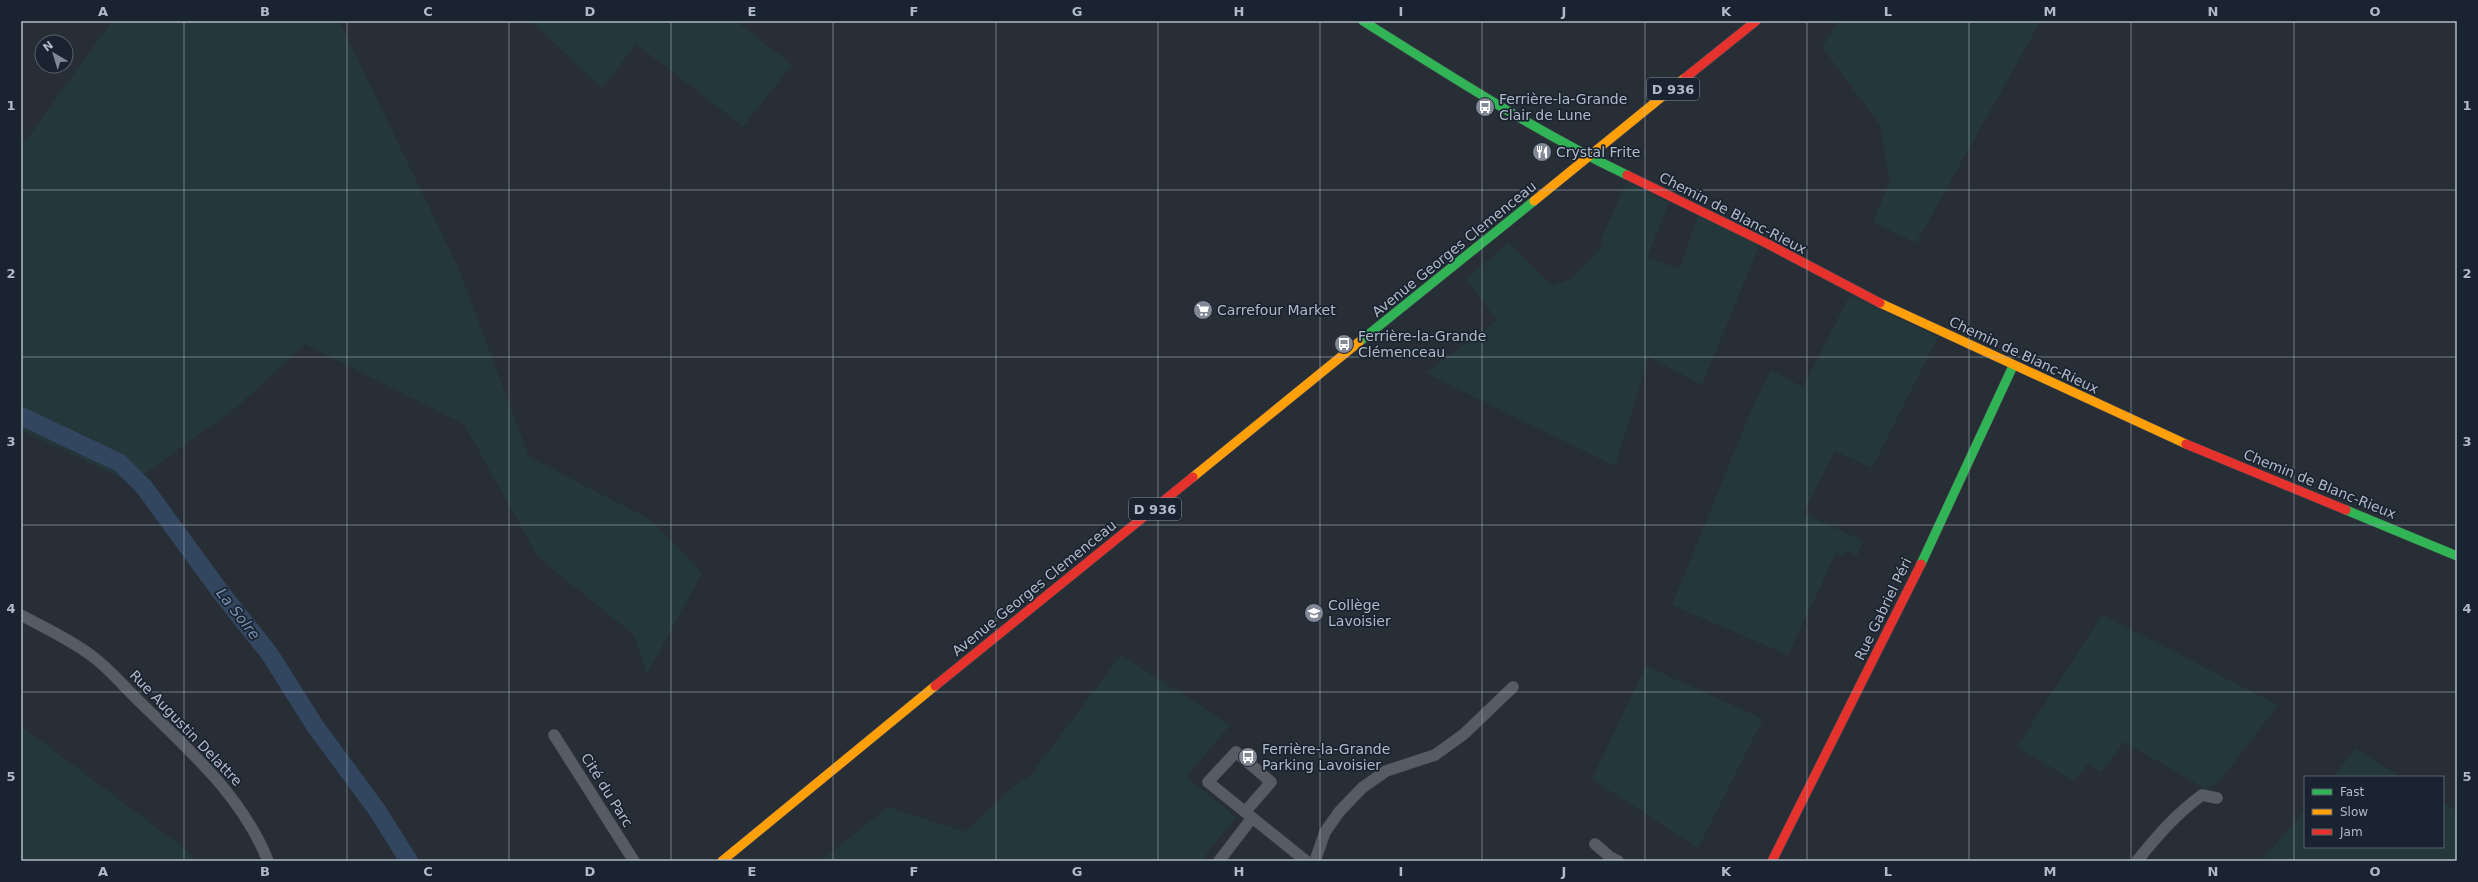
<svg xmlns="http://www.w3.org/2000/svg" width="2478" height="882" viewBox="0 0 2478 882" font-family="'DejaVu Sans',sans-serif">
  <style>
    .green { fill: #24383c }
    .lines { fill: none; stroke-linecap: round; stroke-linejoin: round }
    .river { stroke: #334660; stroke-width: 18 }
    .street-casing { stroke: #454a51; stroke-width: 12 }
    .fast-casing { stroke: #454a51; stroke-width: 10 }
    .slow-casing { stroke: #454a51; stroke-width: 10 }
    .jam-casing { stroke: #454a51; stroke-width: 10 }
    .street { stroke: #575c64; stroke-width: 11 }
    .fast { stroke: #30b455; stroke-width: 9 }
    .slow { stroke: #ff9f0a; stroke-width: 9 }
    .jam { stroke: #e5322d; stroke-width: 9 }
    .grid { fill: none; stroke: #b0bac8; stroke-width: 1; stroke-opacity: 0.55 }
    .labels { text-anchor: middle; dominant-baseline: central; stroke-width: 3.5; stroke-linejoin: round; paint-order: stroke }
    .shield { fill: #1a2431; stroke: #838d9b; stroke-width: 1 }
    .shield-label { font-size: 13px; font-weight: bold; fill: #b0bac8 }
    .poi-label { font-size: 14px; fill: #b0bac8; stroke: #1a2431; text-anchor: start }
    .street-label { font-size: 14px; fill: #b0bac8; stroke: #1a2431 }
    .water-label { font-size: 15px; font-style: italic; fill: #7690b2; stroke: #1a2431 }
    .neatline { fill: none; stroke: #b0bac8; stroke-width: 1.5 }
    .grid-label { font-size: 13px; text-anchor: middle; font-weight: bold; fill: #b0bac8 }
  </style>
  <rect width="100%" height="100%" fill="#272e36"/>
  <g class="green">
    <path d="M112,21H339L459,269L529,457L651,520L702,573L647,674L634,635L538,557L464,424L305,344L238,406L132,483L21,430V139L25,142Z"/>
    <path d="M531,21H736L792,65L743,126L636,44L602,88Z"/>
    <path d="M1839,21H2035L2039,24L1916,243L1873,222L1890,181L1880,125L1822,47Z"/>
    <path d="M1627,182L1669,203L1647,257L1680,269L1698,215L1759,246L1702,385L1649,357L1615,466L1426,373L1497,320L1466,279L1509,242L1552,286L1572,278L1604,245L1600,241Z"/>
    <path d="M1850,295L1938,337L1872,468L1835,451L1803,513L1863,541L1857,556L1845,550L1842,556L1836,553L1788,655L1672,605L1751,411L1771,370L1803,387Z"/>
    <path d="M2102,615L2278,705L2219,782L2206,789L2124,742L2101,772L2088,764L2074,781L2017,747Z"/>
    <path d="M1121,655L1230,725L1186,777L1236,817L1201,861H821L888,807L965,832L1014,786L1030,776Z"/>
    <path d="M1646,666L1763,719L1698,848L1592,779Z"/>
    <path d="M21,726L185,849L197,861H21Z"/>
    <path d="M2356,749L2401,777H2333Z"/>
    <path d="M2443,803L2457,811V861H2261L2305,810V847H2443Z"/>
  </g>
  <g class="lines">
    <path class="river" d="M21,416L120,463L144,487L222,594L269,653L315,726L377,810L409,861"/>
    <defs>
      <g id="street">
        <path d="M21,615C45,628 71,640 92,656C111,670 125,688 142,704C191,752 242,796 268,861"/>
        <path d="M554,735L634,861"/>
        <path d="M1245,812L1271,782L1236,752L1208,782L1306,861"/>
        <path d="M1595,844L1610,857L1618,861"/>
        <path d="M1219,861L1252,818"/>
        <path d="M1315,861L1325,832L1339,812L1362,788L1386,771L1435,755L1464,734L1513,687"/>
        <path d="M2137,861C2157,836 2176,814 2202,795L2217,798"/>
      </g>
      <g id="fast">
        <path d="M1363,21C1449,75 1535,131 1627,175"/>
        <path d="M1359,342L1534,201"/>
        <path d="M2346,510L2457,556"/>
        <path d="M1921,564L2013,366"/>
      </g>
      <g id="slow">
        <path d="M1534,201L1685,78"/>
        <path d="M1880,303L2186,444"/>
        <path d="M1193,477L1359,342"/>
        <path d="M722,861L935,686"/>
      </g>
      <g id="jam">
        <path d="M1685,78L1756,21"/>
        <path d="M1627,175L1766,243L1880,303"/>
        <path d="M2186,444L2346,510"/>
        <path d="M935,686L1193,477"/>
        <path d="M1772,861L1921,564"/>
      </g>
    </defs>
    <use href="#street" class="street-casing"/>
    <use href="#fast" class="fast-casing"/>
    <use href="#slow" class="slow-casing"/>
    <use href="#jam" class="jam-casing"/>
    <use href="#street" class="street"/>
    <use href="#fast" class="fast"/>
    <use href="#slow" class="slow"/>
    <use href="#jam" class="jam"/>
  </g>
  <path class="grid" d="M184,21V861M347,21V861M509,21V861M671,21V861M833,21V861M996,21V861M1158,21V861M1320,21V861M1482,21V861M1645,21V861M1807,21V861M1969,21V861M2131,21V861M2294,21V861M21,190H2457M21,357H2457M21,525H2457M21,692H2457"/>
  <defs>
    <symbol id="bus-disc" viewBox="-11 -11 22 22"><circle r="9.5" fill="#808995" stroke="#1a2431"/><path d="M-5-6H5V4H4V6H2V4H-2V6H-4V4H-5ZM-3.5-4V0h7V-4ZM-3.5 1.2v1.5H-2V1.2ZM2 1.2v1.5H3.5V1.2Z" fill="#fff"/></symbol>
    <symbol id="restaurant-disc" viewBox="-11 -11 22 22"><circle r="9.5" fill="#808995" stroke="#1a2431"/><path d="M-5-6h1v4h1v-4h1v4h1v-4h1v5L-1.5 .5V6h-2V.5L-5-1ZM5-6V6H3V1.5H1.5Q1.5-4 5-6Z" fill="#fff"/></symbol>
    <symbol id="supermarket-disc" viewBox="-11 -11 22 22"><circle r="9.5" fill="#808995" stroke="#1a2431"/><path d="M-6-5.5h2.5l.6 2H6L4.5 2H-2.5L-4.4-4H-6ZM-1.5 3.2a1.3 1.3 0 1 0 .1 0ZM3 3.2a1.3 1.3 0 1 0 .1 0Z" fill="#fff"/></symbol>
    <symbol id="school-disc" viewBox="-11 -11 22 22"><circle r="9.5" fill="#808995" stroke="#1a2431"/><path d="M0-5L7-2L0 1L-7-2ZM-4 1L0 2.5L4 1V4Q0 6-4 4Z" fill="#fff"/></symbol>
  </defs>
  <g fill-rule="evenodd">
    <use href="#bus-disc" x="1474" y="96" width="22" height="22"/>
    <use href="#restaurant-disc" x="1531" y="141" width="22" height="22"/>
    <use href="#supermarket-disc" x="1192" y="299" width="22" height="22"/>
    <use href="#bus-disc" x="1333" y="333" width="22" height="22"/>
    <use href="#school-disc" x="1303" y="602" width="22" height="22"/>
    <use href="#bus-disc" x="1237" y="746" width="22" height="22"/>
  </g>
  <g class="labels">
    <g class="shield">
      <rect x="1647" y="78" width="52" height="22" rx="3"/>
      <rect x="1129" y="498" width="52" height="22" rx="3"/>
    </g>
    <g class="shield-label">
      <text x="1673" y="89">D 936</text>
      <text x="1155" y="509">D 936</text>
    </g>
    <g class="poi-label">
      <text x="1499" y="99">Ferrière-la-Grande<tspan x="1499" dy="16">Clair de Lune</tspan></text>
      <text x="1556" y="152">Crystal Frite</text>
      <text x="1217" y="310">Carrefour Market</text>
      <text x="1358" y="336">Ferrière-la-Grande<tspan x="1358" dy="16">Clémenceau</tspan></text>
      <text x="1328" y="605">Collège<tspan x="1328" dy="16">Lavoisier</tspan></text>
      <text x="1262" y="749">Ferrière-la-Grande<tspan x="1262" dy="16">Parking Lavoisier</tspan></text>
    </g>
    <g class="street-label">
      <text transform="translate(1733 213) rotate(27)">Chemin de Blanc-Rieux</text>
      <text transform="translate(1454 249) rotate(-39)">Avenue Georges Clemenceau</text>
      <text transform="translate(2024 355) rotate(25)">Chemin de Blanc-Rieux</text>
      <text transform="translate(2320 484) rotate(22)">Chemin de Blanc-Rieux</text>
      <text transform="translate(1034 588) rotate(-39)">Avenue Georges Clemenceau</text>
      <text transform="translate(1883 609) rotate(-64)">Rue Gabriel Péri</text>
      <text transform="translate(186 728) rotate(46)">Rue Augustin Delattre</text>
      <text transform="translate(607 790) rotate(58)">Cité du Parc</text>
    </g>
    <g class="water-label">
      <text transform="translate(238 614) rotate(52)">La Solre</text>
    </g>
  </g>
  <rect width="2478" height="882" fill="none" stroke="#1a2431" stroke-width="44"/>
  <rect x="2304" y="776" width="140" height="72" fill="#1a2431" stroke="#56606d"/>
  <rect x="2312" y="789" width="20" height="6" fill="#30b455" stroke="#56606d"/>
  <text x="2340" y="796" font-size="12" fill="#b0bac8">Fast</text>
  <rect x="2312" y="809" width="20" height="6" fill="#ff9f0a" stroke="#56606d"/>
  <text x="2340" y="816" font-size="12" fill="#b0bac8">Slow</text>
  <rect x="2312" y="829" width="20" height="6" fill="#e5322d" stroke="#56606d"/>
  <text x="2340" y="836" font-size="12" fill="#b0bac8">Jam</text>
  <g transform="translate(54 54) rotate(322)"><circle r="19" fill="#1a2431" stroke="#56606d"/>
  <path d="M0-3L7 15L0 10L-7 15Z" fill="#808995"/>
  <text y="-6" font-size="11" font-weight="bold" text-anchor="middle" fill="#b0bac8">N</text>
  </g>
  <rect x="22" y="22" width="2434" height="838" class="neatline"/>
  <g class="grid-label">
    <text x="103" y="16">A</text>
    <text x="265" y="16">B</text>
    <text x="428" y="16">C</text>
    <text x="590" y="16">D</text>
    <text x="752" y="16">E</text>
    <text x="914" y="16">F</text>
    <text x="1077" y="16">G</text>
    <text x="1239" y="16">H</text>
    <text x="1401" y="16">I</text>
    <text x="1564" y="16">J</text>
    <text x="1726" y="16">K</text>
    <text x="1888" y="16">L</text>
    <text x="2050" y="16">M</text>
    <text x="2213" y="16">N</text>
    <text x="2375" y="16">O</text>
    <text x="11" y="110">1</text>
    <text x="2467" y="110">1</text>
    <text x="11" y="278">2</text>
    <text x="2467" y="278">2</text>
    <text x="11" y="446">3</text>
    <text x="2467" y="446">3</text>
    <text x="11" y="613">4</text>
    <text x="2467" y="613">4</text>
    <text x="11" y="781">5</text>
    <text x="2467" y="781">5</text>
    <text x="103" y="876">A</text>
    <text x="265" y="876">B</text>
    <text x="428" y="876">C</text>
    <text x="590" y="876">D</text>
    <text x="752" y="876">E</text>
    <text x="914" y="876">F</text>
    <text x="1077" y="876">G</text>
    <text x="1239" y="876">H</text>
    <text x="1401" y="876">I</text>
    <text x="1564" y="876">J</text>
    <text x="1726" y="876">K</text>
    <text x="1888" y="876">L</text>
    <text x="2050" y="876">M</text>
    <text x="2213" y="876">N</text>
    <text x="2375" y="876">O</text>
  </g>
</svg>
